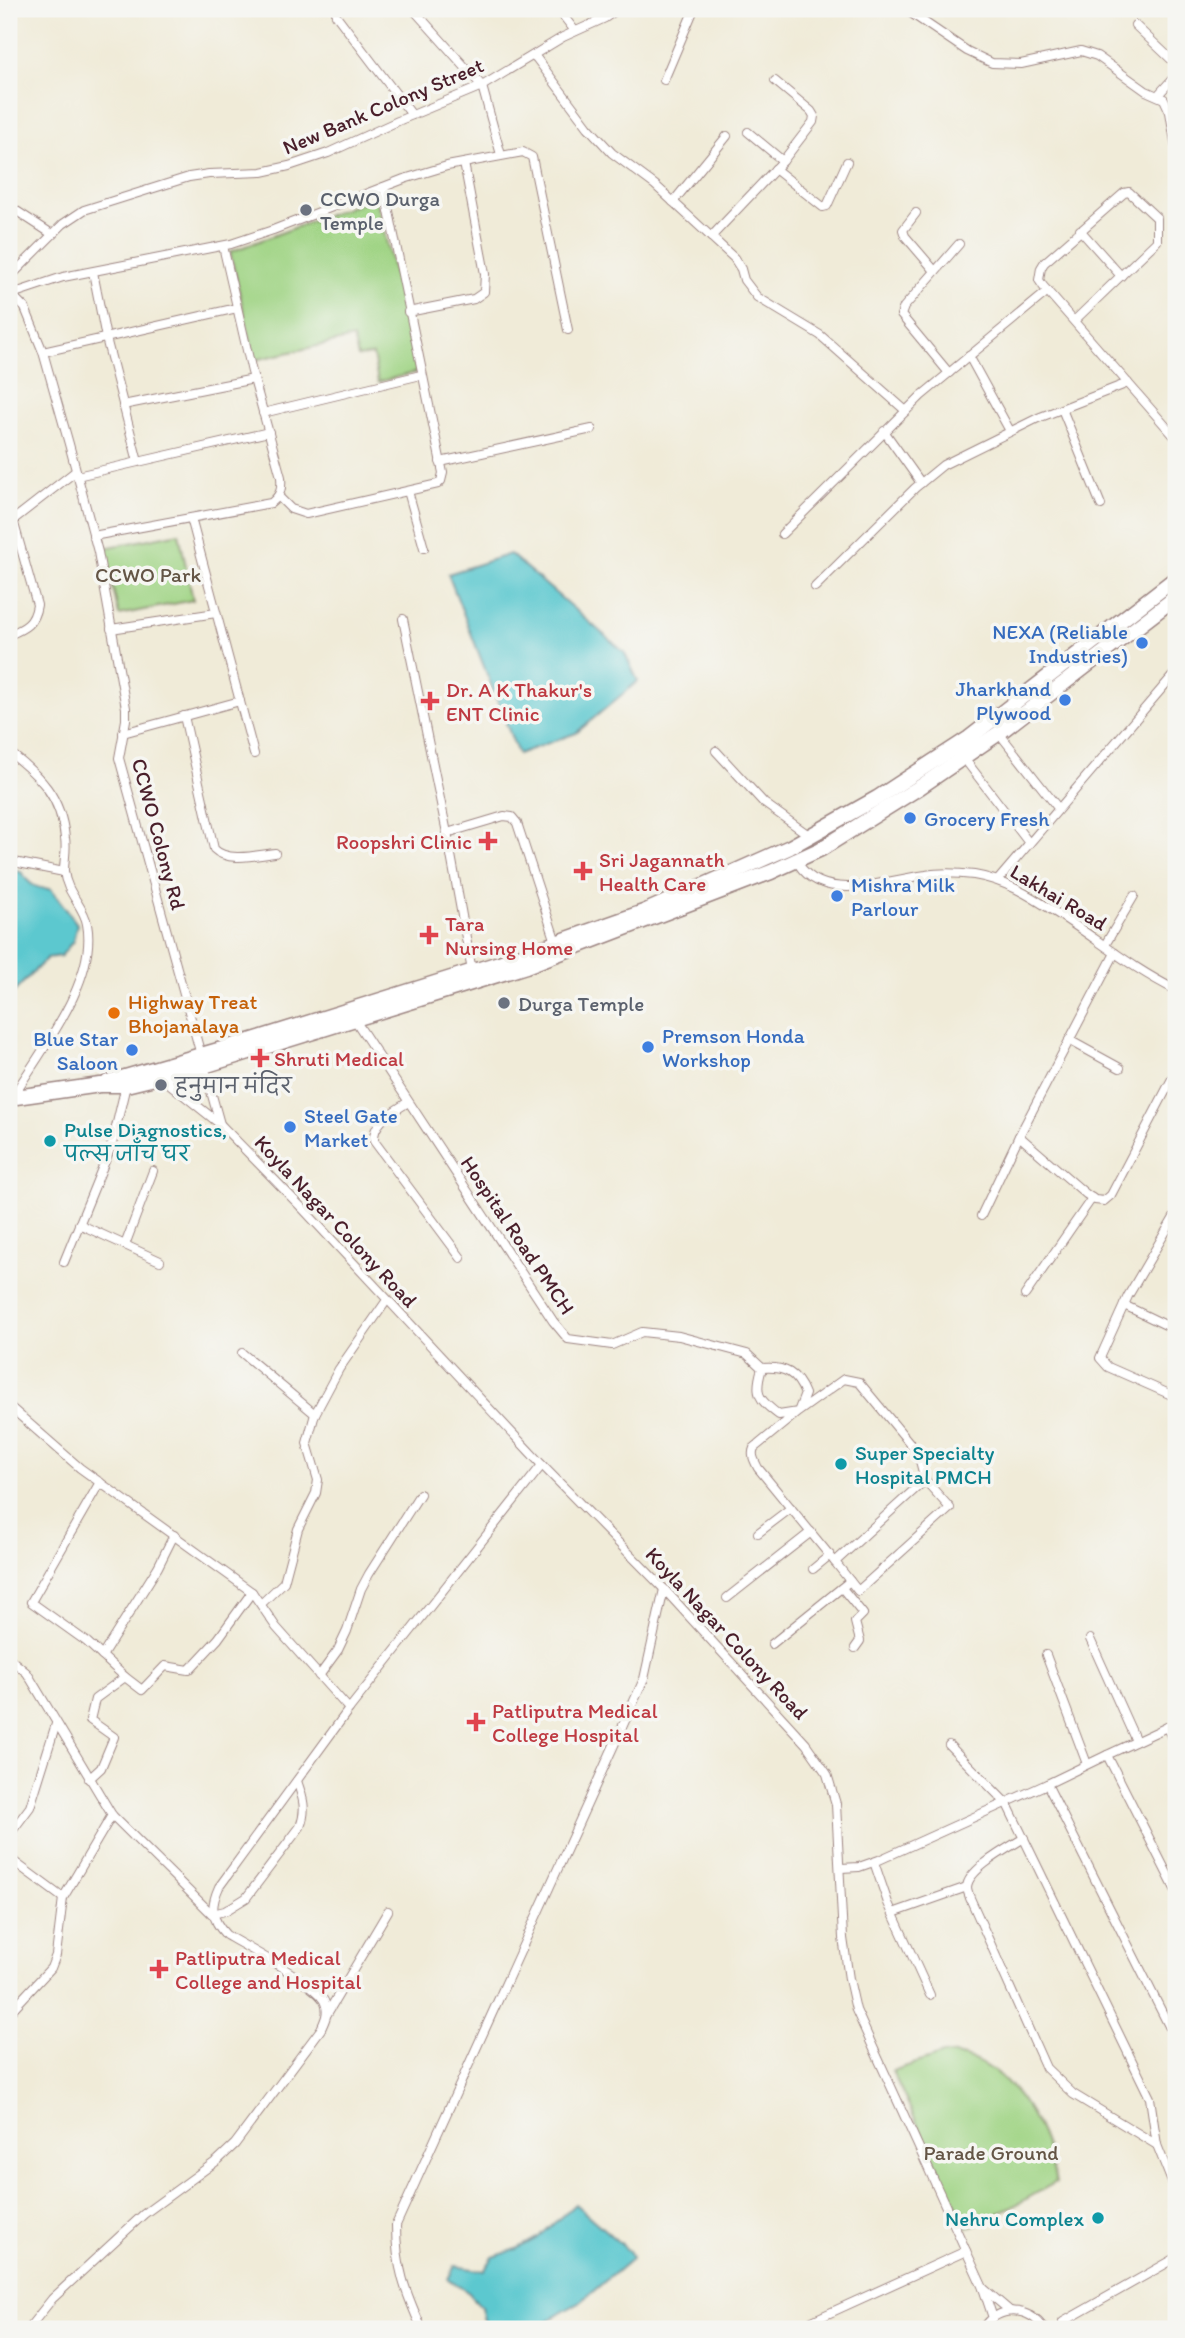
<svg xmlns="http://www.w3.org/2000/svg" width="1185" height="2338" viewBox="0 0 1185 2338" font-family="Itim,'Playpen Sans Deva',sans-serif">
  <style>
    .green { fill: #a0d485; stroke: #757a58; stroke-width: 2 }
    .water { fill: #5bc8cf; stroke: #52747d; stroke-width: 2 }
    .lines { fill: none; stroke-linecap: round; stroke-linejoin: round }
    .minor-casing { stroke: #9d8582; stroke-width: 10 }
    .trunk-casing { stroke: #9d8582; stroke-width: 17 }
    .minor { stroke: #fff; stroke-width: 8 }
    .trunk { stroke: #fff; stroke-width: 14 }
    .worship-dot { fill: #6b7280; stroke: #f6f6f2; stroke-width: 2.5 }
    .shop-dot { fill: #3f7fe0; stroke: #f6f6f2; stroke-width: 2.5 }
    .health-dot { fill: #e0444e; stroke: #f6f6f2; stroke-width: 2.5 }
    .food-dot { fill: #e8710a; stroke: #f6f6f2; stroke-width: 2.5 }
    .culture-dot { fill: #0f9aa8; stroke: #f6f6f2; stroke-width: 2.5 }
    .labels { text-anchor: middle; dominant-baseline: central; stroke-width: 7; stroke-linejoin: round; paint-order: stroke }
    .street-label { font-size: 21px; fill: #4a1f2b; stroke: #f6f6f2 }
    .worship-label { font-size: 21px; fill: #5b616d; stroke: #f6f6f2; text-anchor: start }
    .park-label { font-size: 21px; fill: #645546; stroke: #f6f6f2 }
    .shop-label { font-size: 21px; fill: #366cbe; stroke: #f6f6f2; text-anchor: start }
    .health-label { font-size: 21px; fill: #be3a42; stroke: #f6f6f2; text-anchor: start }
    .food-label { font-size: 21px; fill: #c56008; stroke: #f6f6f2; text-anchor: start }
    .culture-label { font-size: 21px; fill: #0d838f; stroke: #f6f6f2; text-anchor: start }
  </style>
  <rect width="100%" height="100%" fill="#f6f6f2"/>
  <filter id="ink" filterUnits="userSpaceOnUse"><feTurbulence type="fractalNoise" baseFrequency=".0143" numOctaves="2"/><feDisplacementMap in="SourceGraphic" scale="14" xChannelSelector="R" yChannelSelector="G"/><feConvolveMatrix kernelMatrix="1 2 1 2 8 2 1 2 1" color-interpolation-filters="sRGB"/></filter>
  <filter id="wash" filterUnits="userSpaceOnUse"><feTurbulence type="fractalNoise" baseFrequency=".00686" numOctaves="4" result="noise"/><feDisplacementMap in="SourceGraphic" scale="28" xChannelSelector="R" yChannelSelector="G"/><feGaussianBlur stdDeviation="1.57" result="paint"/><feColorMatrix in="noise" values="0 0 0 0 0 0 0 0 0 0 0 0 0 0 0 0 0 1.4 0 .05"/><feComposite in="paint" operator="in"/></filter>
  <g filter="url(#wash)">
    <rect width="100%" height="100%" fill="#f0ebd8"/>
    <g class="green">
      <path d="M376,197L417,372L378,382L373,355L358,357L353,338L255,360L230,252Z"/>
      <path d="M179,533L193,600L119,615L104,548Z"/>
      <path d="M943,2054C1010,2056 1044,2125 1056,2182L1010,2208L967,2228L892,2071Z"/>
    </g>
    <g class="water">
      <path d="M510,554L624,652L638,681L576,733L518,754L448,574Z"/>
      <path d="M9,870L21,872C29,884 35,889 51,889L77,924L73,941L61,956L47,958L9,997Z"/>
      <path d="M575,2204L630,2252L632,2258L583,2300L533,2329H486L481,2307L469,2293L448,2279L455,2266L484,2271L493,2257L517,2249L539,2237Z"/>
    </g>
  </g>
  <g filter="url(#ink)">
    <g class="lines">
      <defs>
        <g id="minor">
          <path d="M413,9L482,86L501,155"/>
          <path d="M558,9L575,31"/>
          <path d="M905,9L967,51L992,63L1021,64L1081,51L1097,56L1146,91L1164,99L1170,112L1176,148"/>
          <path d="M336,15L412,115"/>
          <path d="M1135,25L1176,64"/>
          <path d="M534,55L588,127L612,153L655,185L734,258L741,269L744,280L757,297L820,335L906,411"/>
          <path d="M664,80L694,9"/>
          <path d="M1158,95L1176,75"/>
          <path d="M748,132L783,161"/>
          <path d="M775,169L823,207L827,206L847,162"/>
          <path d="M673,202L727,136"/>
          <path d="M9,206L52,234"/>
          <path d="M916,213L903,230L905,236L935,271"/>
          <path d="M1080,230L1121,276"/>
          <path d="M711,237L783,161L813,122L814,116L811,111L775,81"/>
          <path d="M93,272L106,338L138,462L269,432"/>
          <path d="M9,278L63,224L84,210L189,177L209,174L262,172L289,166L328,153L398,121L482,86L563,37L605,18L618,9"/>
          <path d="M9,292L25,308L43,352L69,444L98,552L126,708V720L119,758L220,1124"/>
          <path d="M12,294L63,277L231,244L273,230L404,179L447,166L523,152L532,157L568,330"/>
          <path d="M408,312L474,299L484,292L485,274L464,163"/>
          <path d="M1074,321L1157,241V218L1129,192L1124,193L1044,263L1041,268L1039,280L1043,286L1176,438"/>
          <path d="M43,352L237,308"/>
          <path d="M969,356L1010,431"/>
          <path d="M949,373L901,315L904,307L959,244"/>
          <path d="M123,405L254,379"/>
          <path d="M1062,409L1101,505"/>
          <path d="M263,413L421,375"/>
          <path d="M884,431L921,483"/>
          <path d="M440,462L592,429"/>
          <path d="M77,476L138,462"/>
          <path d="M408,491L424,548"/>
          <path d="M279,497L291,509L306,514L438,484L441,481L443,473L384,187"/>
          <path d="M191,518L254,754"/>
          <path d="M9,523L76,471"/>
          <path d="M782,534L921,396L1048,291"/>
          <path d="M93,536L271,503C281,495 282,489 281,477L252,372L223,246"/>
          <path d="M815,587L915,488L943,465L1038,418L1128,383"/>
          <path d="M403,619L447,833L472,971"/>
          <path d="M111,629L216,613"/>
          <path d="M9,635C25,628 34,624 37,605L13,520"/>
          <path d="M184,716L214,849C228,863 257,855 275,853"/>
          <path d="M123,733L240,701"/>
          <path d="M999,733L1058,808"/>
          <path d="M716,751L764,803L810,836"/>
          <path d="M9,752C40,776 61,796 65,838C67,849 64,860 64,871C66,893 84,906 87,924C98,981 40,1051 12,1098"/>
          <path d="M963,757L1029,843"/>
          <path d="M447,833L504,816L512,817L517,823L556,942"/>
          <path d="M795,858C819,907 884,880 926,875C941,872 958,873 974,875C1005,880 1029,895 1055,912C1096,938 1133,969 1176,990"/>
          <path d="M9,861L64,872"/>
          <path d="M998,880L1176,672"/>
          <path d="M1105,945L1134,896"/>
          <path d="M355,1020L553,1321L568,1339L612,1345L642,1332L679,1336L747,1354L762,1368C754,1394 758,1399 779,1415L798,1412L844,1379L859,1382L918,1453L925,1480L835,1562L758,1468C754,1460 751,1455 754,1448L798,1412L805,1394C797,1373 785,1366 762,1368"/>
          <path d="M1069,1040L1120,1068"/>
          <path d="M161,1077L220,1124L304,1210L542,1465L664,1589L806,1744L827,1774L836,1804L843,1938L849,1979L856,2010L983,2288L993,2318"/>
          <path d="M408,1102C394,1112 372,1121 374,1141L461,1258"/>
          <path d="M1019,1136L1086,1194L1095,1200L1104,1201L1111,1195L1176,1071"/>
          <path d="M1176,1214L1128,1296L1100,1358L1108,1367L1176,1397"/>
          <path d="M981,1216L1019,1136L1115,953"/>
          <path d="M79,1224L160,1261"/>
          <path d="M125,1245L153,1171"/>
          <path d="M64,1262L112,1144L126,1085"/>
          <path d="M1025,1295L1092,1198"/>
          <path d="M1124,1305L1176,1330"/>
          <path d="M242,1353L315,1414"/>
          <path d="M9,1406L80,1468L252,1592L276,1627L349,1709"/>
          <path d="M100,1482L31,1602L87,1642L125,1677"/>
          <path d="M758,1533L791,1508"/>
          <path d="M835,1562L858,1591L950,1508L925,1480"/>
          <path d="M813,1569L830,1555"/>
          <path d="M842,1588L863,1614L855,1622L860,1641L855,1648"/>
          <path d="M727,1598L811,1532"/>
          <path d="M261,1604L284,1582L298,1529L316,1493L318,1480L307,1443L315,1414L339,1369L387,1300"/>
          <path d="M1090,1639L1136,1741"/>
          <path d="M772,1644L850,1581"/>
          <path d="M1046,1655L1087,1764"/>
          <path d="M102,1656L158,1567L174,1535"/>
          <path d="M9,1658L27,1673L112,1815L212,1914L225,1911L246,1898L300,1827C307,1809 303,1798 297,1781"/>
          <path d="M319,1676L338,1650L347,1631L361,1589L369,1574L420,1494"/>
          <path d="M1167,1727L1176,1723"/>
          <path d="M949,1745L1007,1804L1150,2098L1157,2145L1176,2192"/>
          <path d="M1176,1747L1167,1727L1107,1755L1176,1891"/>
          <path d="M89,1779L101,1768L114,1737L90,1720L95,1699L125,1677L142,1690L165,1666L189,1670L218,1639L252,1592"/>
          <path d="M1047,1784L1107,1755"/>
          <path d="M9,1835L30,1807L56,1724"/>
          <path d="M1024,1838C1010,1847 968,1869 967,1887C967,1891 969,1894 970,1898L1046,2068L1073,2094L1157,2145"/>
          <path d="M9,1858L63,1898"/>
          <path d="M874,1862L888,1903L930,1995"/>
          <path d="M841,1868L859,1867L879,1860L1047,1784L1176,2040"/>
          <path d="M893,1913L967,1887"/>
          <path d="M9,2013L51,1968L56,1955L63,1898L112,1815"/>
          <path d="M327,2014L388,1911"/>
          <path d="M983,2288L1010,2311"/>
          <path d="M1063,2322L1176,2258"/>
          <path d="M28,2329L52,2299L144,2214L218,2160L235,2144L321,2029C325,2020 329,2013 325,2003C319,1985 246,1947 226,1935C211,1919 210,1907 219,1887L349,1709L542,1465"/>
          <path d="M422,2329C405,2291 396,2268 396,2225L644,1679L664,1589"/>
          <path d="M806,2329L812,2321L966,2251"/>
          <path d="M983,2329C998,2305 1029,2306 1044,2329"/>
        </g>
        <g id="trunk">
          <path d="M108,1082L253,1040L499,963L646,911L790,847L877,798L969,738L1176,578"/>
          <path d="M9,1098L100,1085H126L204,1066L526,966L771,872L821,849L920,787L999,733L1176,597"/>
        </g>
      </defs>
      <use href="#minor" class="minor-casing"/>
      <use href="#trunk" class="trunk-casing"/>
      <use href="#minor" class="minor"/>
      <use href="#trunk" class="trunk"/>
    </g>
  </g>
  <g class="worship-dot">
    <circle cx="306" cy="210" r="7"/>
    <circle cx="504" cy="1003" r="7"/>
    <circle cx="161" cy="1085" r="7"/>
  </g>
  <g class="shop-dot">
    <circle cx="1142" cy="643" r="7"/>
    <circle cx="1065" cy="700" r="7"/>
    <circle cx="910" cy="818" r="7"/>
    <circle cx="837" cy="896" r="7"/>
    <circle cx="648" cy="1047" r="7"/>
    <circle cx="132" cy="1050" r="7"/>
    <circle cx="290" cy="1127" r="7"/>
  </g>
  <g class="health-dot">
    <path d="M426.5 690.5h7v7h7v7h-7v7h-7v-7h-7v-7h7z"/>
    <path d="M484.5 830.5h7v7h7v7h-7v7h-7v-7h-7v-7h7z"/>
    <path d="M579.5 860.5h7v7h7v7h-7v7h-7v-7h-7v-7h7z"/>
    <path d="M425.5 924.5h7v7h7v7h-7v7h-7v-7h-7v-7h7z"/>
    <path d="M256.5 1047.5h7v7h7v7h-7v7h-7v-7h-7v-7h7z"/>
    <path d="M472.5 1711.5h7v7h7v7h-7v7h-7v-7h-7v-7h7z"/>
    <path d="M155.5 1958.5h7v7h7v7h-7v7h-7v-7h-7v-7h7z"/>
  </g>
  <circle class="food-dot" cx="114" cy="1013" r="7"/>
  <g class="culture-dot">
    <circle cx="50" cy="1141" r="7"/>
    <circle cx="841" cy="1464" r="7"/>
    <circle cx="1098" cy="2218" r="7"/>
  </g>
  <g class="labels">
    <g class="street-label">
      <text transform="translate(383 106) rotate(-23)">New Bank Colony Street</text>
      <text transform="translate(159 834) rotate(75)">CCWO Colony Rd</text>
      <text transform="translate(1059 897) rotate(31)">Lakhai Road</text>
      <text transform="translate(336 1221) rotate(47)">Koyla Nagar Colony Road</text>
      <text transform="translate(518 1235) rotate(56)">Hospital Road PMCH</text>
      <text transform="translate(727 1633) rotate(47)">Koyla Nagar Colony Road</text>
    </g>
    <g class="worship-label">
      <text x="320" y="198">CCWO Durga<tspan x="320" dy="24">Temple</tspan></text>
      <text x="518" y="1003">Durga Temple</text>
      <text x="175" y="1085">हनुमान मंदिर</text>
    </g>
    <g class="park-label">
      <text x="148" y="574">CCWO Park</text>
      <text x="991" y="2152">Parade Ground</text>
    </g>
    <g class="shop-label">
      <text x="1128" y="631" text-anchor="end">NEXA (Reliable<tspan x="1128" dy="24">Industries)</tspan></text>
      <text x="1051" y="688" text-anchor="end">Jharkhand<tspan x="1051" dy="24">Plywood</tspan></text>
      <text x="924" y="818">Grocery Fresh</text>
      <text x="851" y="884">Mishra Milk<tspan x="851" dy="24">Parlour</tspan></text>
      <text x="662" y="1035">Premson Honda<tspan x="662" dy="24">Workshop</tspan></text>
      <text x="118" y="1038" text-anchor="end">Blue Star<tspan x="118" dy="24">Saloon</tspan></text>
      <text x="304" y="1115">Steel Gate<tspan x="304" dy="24">Market</tspan></text>
    </g>
    <g class="health-label">
      <text x="446" y="689">Dr. A K Thakur's<tspan x="446" dy="24">ENT Clinic</tspan></text>
      <text x="472" y="841" text-anchor="end">Roopshri Clinic</text>
      <text x="599" y="859">Sri Jagannath<tspan x="599" dy="24">Health Care</tspan></text>
      <text x="445" y="923">Tara<tspan x="445" dy="24">Nursing Home</tspan></text>
      <text x="274" y="1058">Shruti Medical</text>
      <text x="492" y="1710">Patliputra Medical<tspan x="492" dy="24">College Hospital</tspan></text>
      <text x="175" y="1957">Patliputra Medical<tspan x="175" dy="24">College and Hospital</tspan></text>
    </g>
    <g class="food-label">
      <text x="128" y="1001">Highway Treat<tspan x="128" dy="24">Bhojanalaya</tspan></text>
    </g>
    <g class="culture-label">
      <text x="64" y="1129">Pulse Diagnostics,<tspan x="64" dy="24">पल्स जाँच घर</tspan></text>
      <text x="855" y="1452">Super Specialty<tspan x="855" dy="24">Hospital PMCH</tspan></text>
      <text x="1084" y="2218" text-anchor="end">Nehru Complex</text>
    </g>
  </g>
  <rect width="1185" height="2338" fill="none" stroke="#f6f6f2" stroke-width="35"/>
</svg>
